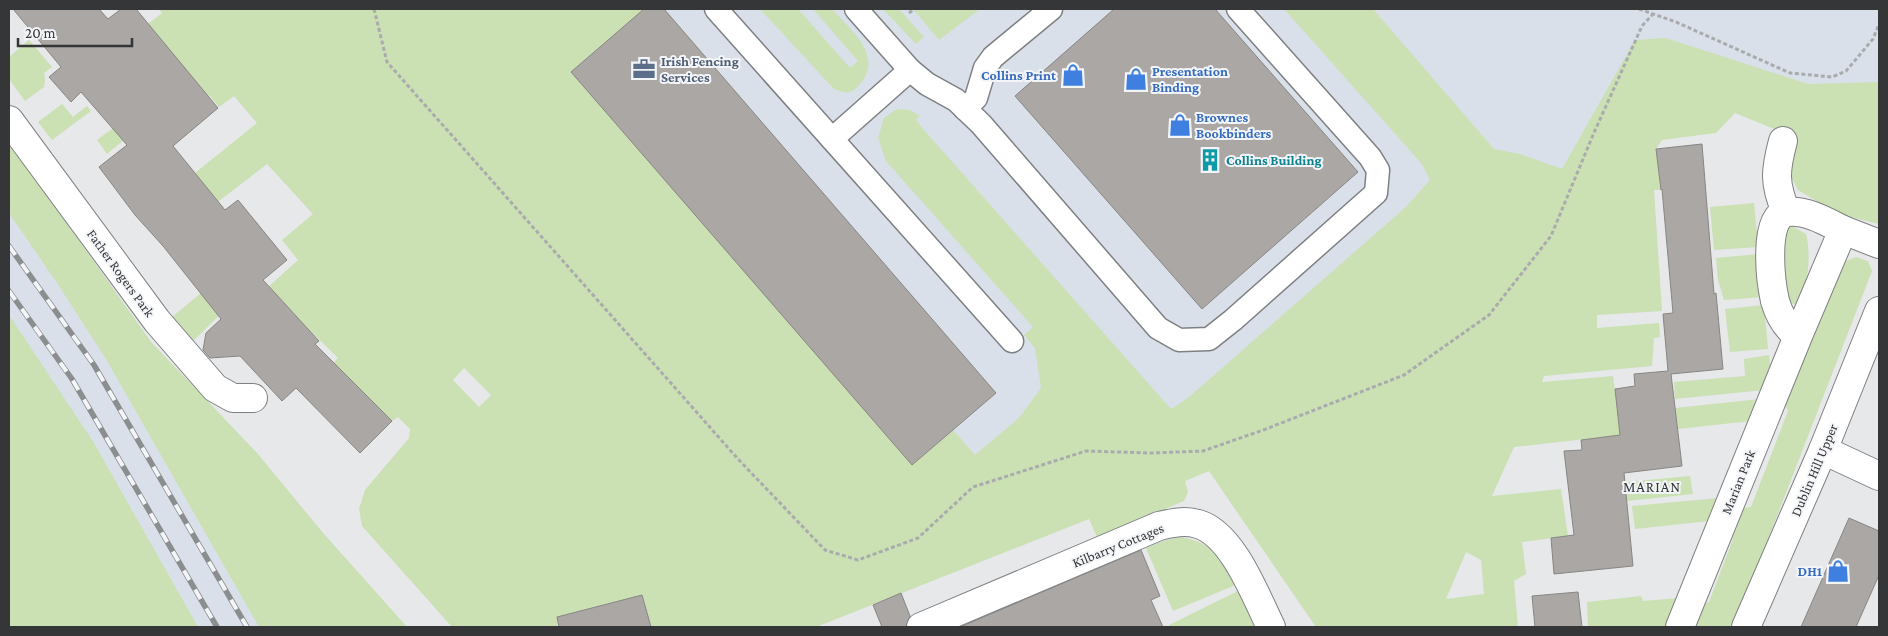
<svg xmlns="http://www.w3.org/2000/svg" width="1888" height="636" viewBox="0 0 1888 636" font-family="'Crimson Pro',serif">
  <style>
    .built { fill: #d9e0e9 }
    .green { fill: #cbe0b3; fill-rule: evenodd }
    .building { fill: #aaa7a5; stroke: #888683 }
    .lines { fill: none; stroke-linecap: round; stroke-linejoin: round }
    .lane-casing { stroke: #7e8083; stroke-width: 25 }
    .street-casing { stroke: #7e8083; stroke-width: 30 }
    .secondary-casing { stroke: #7e8083; stroke-width: 30 }
    .path { stroke: #aaabad; stroke-width: 3; stroke-dasharray: 4 2.5; stroke-linecap: butt }
    .lane { stroke: #fff; stroke-width: 22 }
    .street { stroke: #fff; stroke-width: 28 }
    .secondary { stroke: #fff; stroke-width: 28 }
    .rail-casing { stroke: #8b8d8e; stroke-width: 5.5 }
    .rail { stroke: #f3f5f8; stroke-width: 4; stroke-dasharray: 11; stroke-linecap: butt }
    .labels { text-anchor: middle; dominant-baseline: central; stroke-width: 4; stroke-linejoin: round; paint-order: stroke }
    .service-label { font-size: 14px; font-weight: bold; fill: #4e5e75; stroke: #f3f5f8; text-anchor: start }
    .shop-label { font-size: 14px; font-weight: bold; fill: #366cbe; stroke: #f3f5f8; text-anchor: start }
    .culture-label { font-size: 14px; font-weight: bold; fill: #0d838f; stroke: #f3f5f8; text-anchor: start }
    .street-label { font-size: 14px; fill: #353637; stroke: #f3f5f8 }
    .neighbourhood-label { font-size: 15px; letter-spacing: 1px; fill: #353637; stroke: #f3f5f8 }
  </style>
  <rect width="100%" height="100%" fill="#e6e8ea"/>
  <g class="built">
    <path d="M159,9H1879V129L1867,166L1671,87L1433,627H1316L1209,471L816,627L491,395L306,207L257,123Z"/>
    <path d="M9,142L151,342L257,453L323,533L407,627H9Z"/>
  </g>
  <g class="green">
    <path d="M159,9H644L571,72L912,465L953,430L975,455L1019,418L1041,388L1035,348L1024,335L1033,327L886,161L878,138L884,118L897,109L910,110L920,116L916,120L924,130L1171,409L1188,398L1407,206L1430,180L1422,164L1284,9H1373L1494,149L1520,154L1562,169L1635,40L1666,38L1808,84L1879,82V224L1838,214L1798,190L1790,175L1793,153L1797,138L1735,113L1716,133L1662,140L1656,149L1661,190H1654L1662,311L1597,315V328L1659,323L1660,337L1654,338L1652,366L1544,376L1542,382L1613,376L1621,435L1514,447L1492,496L1561,489L1568,536L1522,542L1526,574L1514,581L1518,627H1316L1209,471L1185,481L1188,492L1184,501L1097,537L1089,519L816,627H651L642,595L571,613L555,627H452L362,526L359,509L365,490L409,438L410,429L398,417L392,421L345,374L324,372L338,358L267,288L298,260L282,240L313,214L267,164L197,218L195,173L257,123L234,96L219,107L209,95L191,110L155,114L107,154L97,140L152,99L182,65L148,24L162,13ZM464,368L491,395L479,407L453,380ZM1466,552L1481,560L1484,594L1446,599Z"/>
    <path d="M760,9H798L850,68L858,61L813,9H832C851,30 886,58 858,86C850,95 844,93 834,89Z"/>
    <path d="M883,9H899L924,37L916,44Z"/>
    <path d="M913,9H980L939,40Z"/>
    <path d="M29,40L52,67L44,73L45,80L44,87L25,101L9,79V57Z"/>
    <path d="M62,104L73,117L87,106L91,111L52,140L38,122Z"/>
    <path d="M9,142L151,342L257,453L323,533L407,627H259L106,359L59,286L9,213Z"/>
    <path d="M1754,203L1758,247L1714,250L1710,207Z"/>
    <path d="M1788,224L1806,234C1812,259 1807,282 1799,306L1786,301L1778,247Z"/>
    <path d="M1759,254L1763,297L1724,300L1718,280L1716,258Z"/>
    <path d="M1856,257L1868,261L1872,271L1756,570L1730,627H1692L1698,606L1709,602L1733,539L1727,531L1737,509L1751,507L1788,411L1783,398L1844,262Z"/>
    <path d="M223,275L241,294L193,341L172,317Z"/>
    <path d="M1764,305L1768,349L1730,352L1725,309Z"/>
    <path d="M9,315L94,443L198,627H9Z"/>
    <path d="M1769,355L1771,373L1764,390L1675,399L1674,382L1745,376L1744,359Z"/>
    <path d="M1760,399L1751,421L1678,429L1675,408Z"/>
    <path d="M1690,476L1693,494L1627,501L1626,482Z"/>
    <path d="M1719,498L1709,521L1635,529L1632,506Z"/>
    <path d="M1180,537C1214,542 1220,558 1238,584L1173,611L1146,548L1163,541Z"/>
    <path d="M1240,590L1259,627H1170L1169,625Z"/>
    <path d="M1641,596L1643,601L1678,598L1666,627H1588L1587,602Z"/>
  </g>
  <g class="building">
    <path d="M13,9H99L108,19L121,9H136L218,108L173,146L225,210L238,200L287,260L263,280L319,341L315,344L392,421L360,453L296,388L282,401L240,356L210,358L203,350L206,333L221,319L163,246L135,215L99,167L127,145L81,92L71,102L49,77L61,67Z"/>
    <path d="M644,9H664L996,393L912,465L571,72Z"/>
    <path d="M1114,9H1215L1358,172L1202,309L1015,96Z"/>
    <path d="M1702,144L1714,294L1716,293L1723,369L1671,374L1682,466L1624,473L1633,566L1554,574L1551,538L1574,535L1564,451L1582,450L1581,440L1620,435L1615,389L1635,386L1634,374L1668,371L1663,314L1673,313L1662,189L1661,190L1656,149Z"/>
    <path d="M1849,518L1879,531V575L1856,627H1801Z"/>
    <path d="M1141,550L1160,596L1151,600L1163,627H960Z"/>
    <path d="M1578,592L1582,627H1535L1532,596Z"/>
    <path d="M901,593L910,616L906,627H882L873,605Z"/>
    <path d="M642,595L651,627H559L557,617Z"/>
  </g>
  <g class="lines">
    <defs>
      <g id="lane">
        <path d="M716,9L1012,341"/>
        <path d="M856,9L910,70L927,84L956,100L981,124L1158,328L1179,340L1209,339L1233,320L1376,193L1378,170L1370,157L1238,9"/>
        <path d="M965,109L976,98L985,68L993,57L1051,9"/>
        <path d="M832,139L910,70"/>
      </g>
      <g id="street">
        <path d="M9,120L157,321L215,388L233,398H253"/>
        <path d="M1783,141C1775,171 1774,183 1786,212"/>
        <path d="M1843,230L1879,244"/>
        <path d="M1823,450L1879,476"/>
        <path d="M921,627L1159,526C1172,523 1185,520 1198,524C1233,534 1256,597 1271,627"/>
        <path d="M1680,627L1798,336L1843,230C1827,222 1807,210 1788,212C1762,215 1771,283 1775,301C1779,315 1787,328 1798,336"/>
      </g>
      <path id="secondary" d="M1746,627L1823,450L1879,311"/>
    </defs>
    <use href="#lane" class="lane-casing"/>
    <use href="#street" class="street-casing"/>
    <use href="#secondary" class="secondary-casing"/>
    <g class="path">
      <path d="M374,9L387,62L738,459L825,550L858,560L918,538L973,487L1086,451L1151,453L1203,451L1266,429L1404,375L1489,315L1551,236L1593,135L1642,26L1653,14"/>
      <path d="M1639,9L1676,22L1790,73L1832,77L1846,71L1873,39L1879,24"/>
      <path d="M909,13L914,9"/>
    </g>
    <use href="#lane" class="lane"/>
    <use href="#street" class="street"/>
    <use href="#secondary" class="secondary"/>
    <defs>
      <g id="rail">
        <path d="M9,246L94,365L247,627"/>
        <path d="M9,291L72,379L217,627"/>
      </g>
    </defs>
    <use href="#rail" class="rail-casing"/>
    <use href="#rail" class="rail"/>
  </g>
  <defs>
    <symbol id="office-bare" viewBox="-9 -9 18 18"><path d="M-6-3h4V-5.5h4V-3h4V5H-6ZM-1-4.5V-3h2v-1.5ZM-6 0V1H6V0Z" fill="#5c6f8a" stroke="#f3f5f8" stroke-width="2.5" paint-order="stroke"/></symbol>
    <symbol id="shop-bare" viewBox="-9 -9 18 18"><path d="M-5-2.5h2.3a2.7 3.5 0 0 1 5.4 0H5L5.5 6h-11ZM-1.5-2.5h3a1.5 2.3 0 0 0-3 0Z" fill="#3f7fe0" stroke="#f3f5f8" stroke-width="2.5" paint-order="stroke"/></symbol>
    <symbol id="building-bare" viewBox="-9 -9 18 18"><path d="M-4-6H4V6H1V3H-1V6H-4ZM-2.5-4.3h1.7v1.8h-1.7ZM.8-4.3h1.7v1.8H.8ZM-2.5-1h1.7V.8h-1.7ZM.8-1h1.7V.8H.8Z" fill="#0f9aa8" stroke="#f3f5f8" stroke-width="2.5" paint-order="stroke"/></symbol>
  </defs>
  <g fill-rule="evenodd">
    <use href="#office-bare" x="628" y="53" width="32" height="32"/>
    <use href="#shop-bare" x="1057" y="59" width="32" height="32"/>
    <use href="#shop-bare" x="1120" y="63" width="32" height="32"/>
    <use href="#shop-bare" x="1164" y="109" width="32" height="32"/>
    <use href="#building-bare" x="1194" y="144" width="32" height="32"/>
    <use href="#shop-bare" x="1822" y="555" width="32" height="32"/>
  </g>
  <g class="labels">
    <g class="service-label">
      <text x="661" y="61">Irish Fencing<tspan x="661" dy="16">Services</tspan></text>
    </g>
    <g class="shop-label">
      <text x="1152" y="71">Presentation<tspan x="1152" dy="16">Binding</tspan></text>
      <text x="1056" y="75" text-anchor="end">Collins Print</text>
      <text x="1196" y="117">Brownes<tspan x="1196" dy="16">Bookbinders</tspan></text>
      <text x="1822" y="571" text-anchor="end">DH1</text>
    </g>
    <g class="culture-label">
      <text x="1226" y="160">Collins Building</text>
    </g>
    <g class="street-label">
      <text transform="translate(121 273) rotate(54)">Father Rogers Park</text>
      <text transform="translate(1814 470) rotate(-67)">Dublin Hill Upper</text>
      <text transform="translate(1738 482) rotate(-68)">Marian Park</text>
      <text transform="translate(1118 545) rotate(-22)">Kilbarry Cottages</text>
    </g>
    <g class="neighbourhood-label">
      <text x="1652" y="487">MARIAN</text>
    </g>
  </g>
  <rect width="1888" height="636" fill="none" stroke="#353637" stroke-width="20"/>
  <path d="M18 38v8h114v-8" fill="none" stroke="#353637" stroke-width="2.5"/>
  <text x="25" y="38" font-size="15" fill="#353637" stroke="#f3f5f8" stroke-width="4" paint-order="stroke">20 m</text>
</svg>
